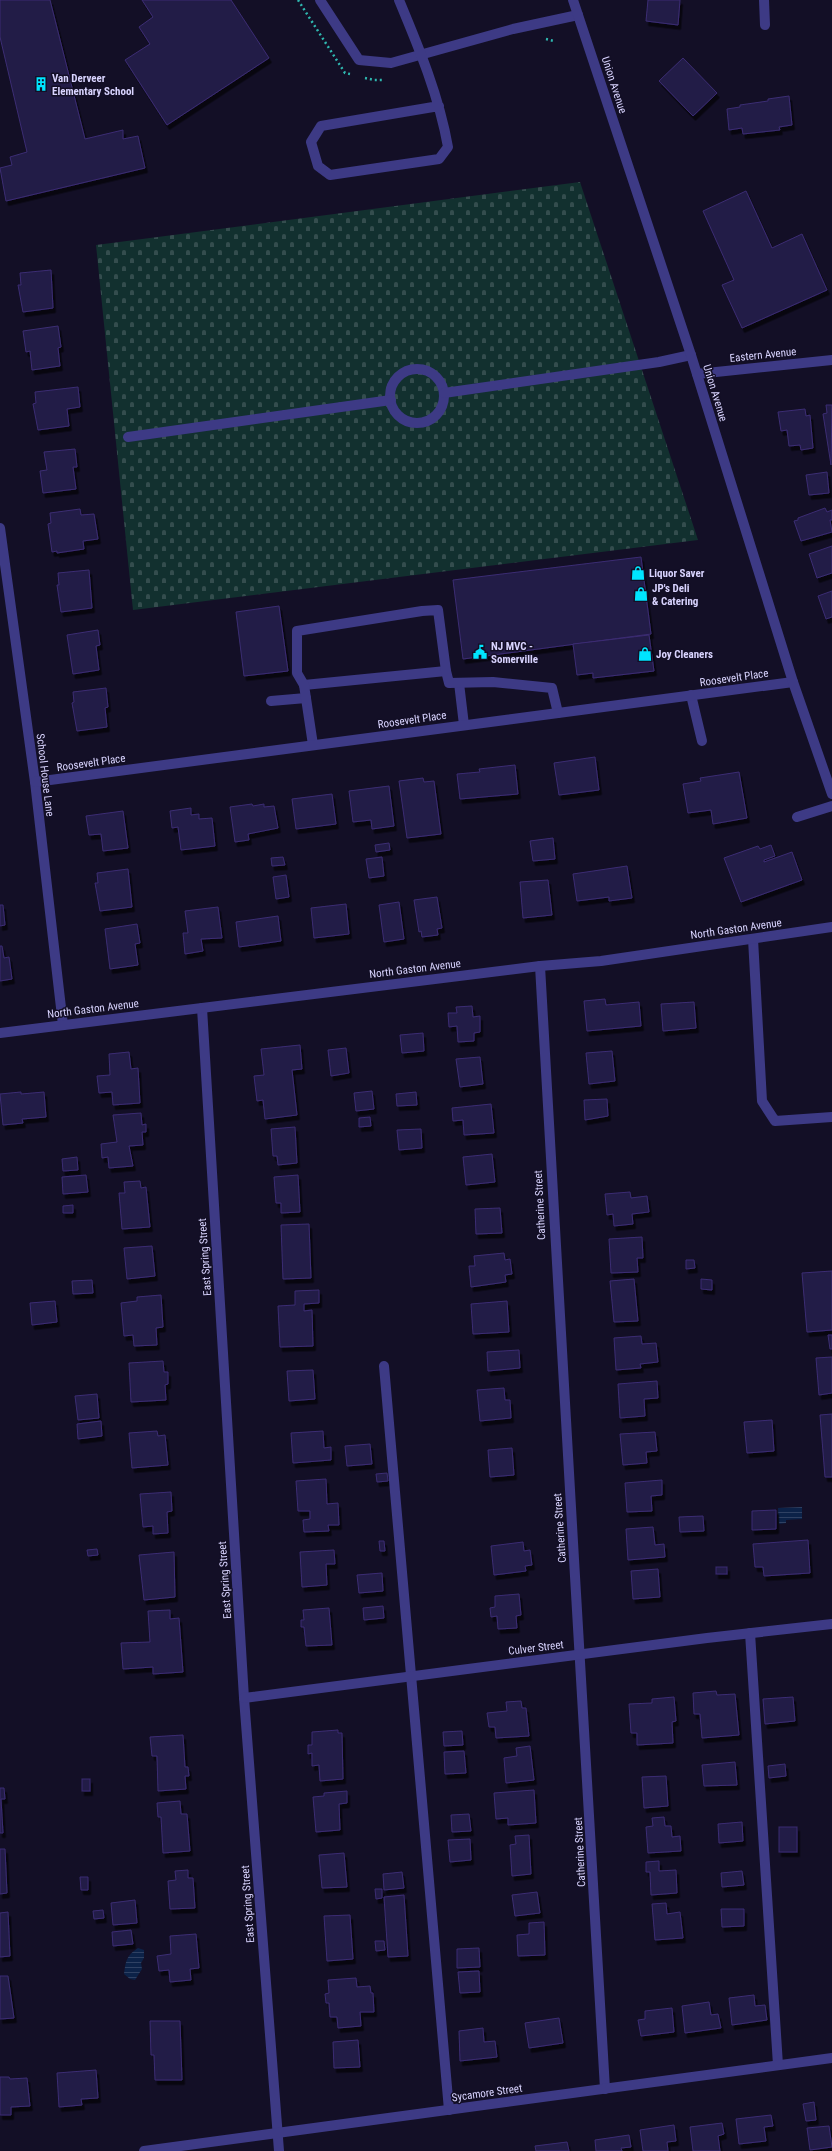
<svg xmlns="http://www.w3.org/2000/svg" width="832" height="2151" viewBox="0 0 832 2151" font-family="'Roboto Condensed',sans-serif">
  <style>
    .cemetery { fill: url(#cemetery-stones) }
    .water { fill: url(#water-rules) }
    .building { fill: #241b47; stroke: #3b2d73; filter: url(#shadow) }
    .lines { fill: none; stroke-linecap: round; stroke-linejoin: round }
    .path { stroke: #2fb8b0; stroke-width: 2.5; stroke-dasharray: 2 3; stroke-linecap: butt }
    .service { stroke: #3d3a85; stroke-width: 10 }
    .minor { stroke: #3d3a85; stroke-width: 10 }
    .tertiary { stroke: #3d3a85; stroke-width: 10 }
    .labels { text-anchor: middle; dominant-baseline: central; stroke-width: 3; stroke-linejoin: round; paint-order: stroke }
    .poi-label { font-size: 11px; font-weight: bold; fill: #d9d4ff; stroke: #130f26; text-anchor: start }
    .street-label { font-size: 11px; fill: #d9d4ff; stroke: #130f26 }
  </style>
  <defs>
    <pattern id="cemetery-stones" width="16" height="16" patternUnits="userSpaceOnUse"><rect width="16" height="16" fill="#12302f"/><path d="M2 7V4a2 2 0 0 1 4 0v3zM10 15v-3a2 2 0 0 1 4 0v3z" fill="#344d4e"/></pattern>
    <pattern id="water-rules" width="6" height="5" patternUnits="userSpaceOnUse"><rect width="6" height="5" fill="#0c2248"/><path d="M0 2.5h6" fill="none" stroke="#2f4163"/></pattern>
    <filter id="shadow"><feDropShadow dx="2.5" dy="4.5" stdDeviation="0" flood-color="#0009"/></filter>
  </defs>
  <rect width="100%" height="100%" fill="#130f26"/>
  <path class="cemetery" d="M580,182L698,540L133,610L96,245Z"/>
  <g class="water">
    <path d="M802,1507V1519L786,1520V1523L779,1524L778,1508Z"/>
    <path d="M138,1948L144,1950V1958L141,1963L142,1969L135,1980L130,1979L124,1974C126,1961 126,1956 138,1948Z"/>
  </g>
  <g class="building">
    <path d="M0,0H50L85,139L123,130V139L138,136L145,168L6,201L0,168L12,165L10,157L27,152L0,37Z"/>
    <path d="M142,0H231L269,58L167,125L125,60L150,44L139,27L153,17Z"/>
    <path d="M648,0H680L678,25L646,21Z"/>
    <path d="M683,58L717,93L693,116L659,81Z"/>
    <path d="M789,96L792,125L779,127L780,130L743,134L742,128L729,130L727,109L740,107V105L768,101V99Z"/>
    <path d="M746,191L772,248L802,234L827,290L742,328L722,285L734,280L703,211Z"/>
    <path d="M51,270L53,308L23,312L18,285H21L20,273Z"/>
    <path d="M58,326L61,347L58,348L60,366L32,370L30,351L26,352L23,331Z"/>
    <path d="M78,387L80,407L67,409L69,426L38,430L33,404L36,403L35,392Z"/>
    <path d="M826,405H832L831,465L823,414L827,413Z"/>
    <path d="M805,409L806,416L810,415L813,448L801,450L800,445L789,446L787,430L781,431L778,412Z"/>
    <path d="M75,449L77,467H73L76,489L43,493L40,471L47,470L44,452Z"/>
    <path d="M827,472L829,493L809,495L806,475Z"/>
    <path d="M825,508L827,512L832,510V520H830L832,532L801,541L794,521L798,520V518Z"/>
    <path d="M80,509L81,515L94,514L98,539L83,541L84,549L57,553V551L52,552L48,524L51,523L50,513Z"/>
    <path d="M832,546V573L817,578L809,554Z"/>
    <path d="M641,557L651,634L463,659L453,580Z"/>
    <path d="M89,570L92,608L61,612L57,585H59L58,573Z"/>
    <path d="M832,591V617L826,619L818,596Z"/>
    <path d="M279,606L288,671L244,676L236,612Z"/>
    <path d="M98,630L100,645L96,646L99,670L73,674L67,635Z"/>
    <path d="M649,635L654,671L593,678V673L577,675L573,644Z"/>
    <path d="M106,688L108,707L105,708L107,727L77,731L72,703L74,702L73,692Z"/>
    <path d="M595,757L599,790L559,795L554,763Z"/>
    <path d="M515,765L518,794L460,799L457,774L480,772L479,769Z"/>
    <path d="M739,772L747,818L713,824L711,810L688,813L683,784L701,781L700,778Z"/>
    <path d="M423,778L424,782L434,781L441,834L407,838L399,781Z"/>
    <path d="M389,786L394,826L372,829L371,820L353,822L349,791Z"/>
    <path d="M332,794L336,824L296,829L292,799Z"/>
    <path d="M252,804L253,806L264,804V807L274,806L278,828L248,834L249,840L235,842L230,807Z"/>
    <path d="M191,808V815L199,814V819L212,818L215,846L181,850L178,827L172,828L170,811Z"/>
    <path d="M123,811L128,848L103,851L101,834L89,835L86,816Z"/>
    <path d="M553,838L555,859L533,861L530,841Z"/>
    <path d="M389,843L390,850L376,852L375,845Z"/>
    <path d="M771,845L775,856L764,860V862L792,852L802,880L741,902L724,858L758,846L760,849Z"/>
    <path d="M283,857L285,865L272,866L271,858Z"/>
    <path d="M382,857L384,876L369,878L366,859Z"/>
    <path d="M627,866L632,898L609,901V897L577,901L573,874Z"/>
    <path d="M128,869L132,907L100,911L95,883H98L97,873Z"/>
    <path d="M286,875L289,897L276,899L273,877Z"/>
    <path d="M548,880L552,915L523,918L520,882Z"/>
    <path d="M437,897L442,928L437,929L438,935L422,937L421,931L419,932L414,900Z"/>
    <path d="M399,902L404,939L384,942L379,905Z"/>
    <path d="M346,904L349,934L314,938L311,908Z"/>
    <path d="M0,905H3L5,925L0,926Z"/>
    <path d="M218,907L222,938L201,939L203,951L185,954L183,933H188L185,911Z"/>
    <path d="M278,916L281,941L239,947L236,922Z"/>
    <path d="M137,924L140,943L135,944L138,965L110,969L105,929Z"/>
    <path d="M0,946H2L4,958L9,957L12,979L0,981Z"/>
    <path d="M605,999L606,1005L639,1002L641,1026L587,1031L584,1001Z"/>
    <path d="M694,1002L696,1028L663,1031L661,1004Z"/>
    <path d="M472,1006L473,1017L480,1016V1032L474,1033V1041L458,1042L457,1026L449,1027L448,1013H457L456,1007Z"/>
    <path d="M423,1033L424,1051L402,1053L400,1035Z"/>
    <path d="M300,1045L302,1069L292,1070L297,1115L265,1119L263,1100L257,1101L254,1076L264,1075L261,1049Z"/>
    <path d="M346,1048L349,1073L331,1076L328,1050Z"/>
    <path d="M612,1051L615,1081L589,1084L586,1053Z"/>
    <path d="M129,1052L131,1069L138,1068L140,1103L113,1105L112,1092L99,1093L97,1076L110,1075L109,1054Z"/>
    <path d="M480,1057L483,1084L460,1087L456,1059Z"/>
    <path d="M372,1091L374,1109L356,1111L354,1093Z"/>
    <path d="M21,1092V1094L44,1092L46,1117L22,1119L23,1123L3,1125L0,1094Z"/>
    <path d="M416,1092L417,1105L397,1106L396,1094Z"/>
    <path d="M607,1099L608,1116L585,1120L584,1100Z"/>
    <path d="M491,1104L494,1133L464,1135L463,1120L453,1121L452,1108Z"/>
    <path d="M141,1113L142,1125L146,1124V1132H142L143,1145L129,1146L133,1166L109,1168L108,1157L102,1158L101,1144L117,1142L113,1115Z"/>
    <path d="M370,1117L371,1126L359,1127V1118Z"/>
    <path d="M295,1127L297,1163L278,1165L277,1156H273L271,1129Z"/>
    <path d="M421,1129L422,1148L399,1150L397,1130Z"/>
    <path d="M492,1154L495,1182L466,1185L463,1157Z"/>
    <path d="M77,1157L78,1170L63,1171L62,1159Z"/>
    <path d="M86,1175L88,1192L63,1194L62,1177Z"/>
    <path d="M298,1175L300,1212L281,1213V1203H276L274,1177Z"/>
    <path d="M140,1181L141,1188L146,1187L150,1227L122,1229L119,1193H125L124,1182Z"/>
    <path d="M630,1192L631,1198L647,1196L649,1212L632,1214L633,1224L614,1226L613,1214L607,1215L605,1194Z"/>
    <path d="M73,1205V1213H63V1206Z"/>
    <path d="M500,1208L502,1233L476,1234L475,1209Z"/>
    <path d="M309,1224L311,1278L283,1279L281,1225Z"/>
    <path d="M642,1237L643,1258H637L638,1272L611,1273L609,1239Z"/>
    <path d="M152,1246L155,1276L127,1279L124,1248Z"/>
    <path d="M504,1253L505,1260L510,1259L512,1274L505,1275L506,1282L471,1287L469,1266H475L474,1256Z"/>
    <path d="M686,1260H694L695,1268L686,1269Z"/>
    <path d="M832,1271V1330L807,1332L802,1273Z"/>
    <path d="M634,1279L638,1321L614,1322L610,1281Z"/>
    <path d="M701,1279L712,1280V1290L701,1289Z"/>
    <path d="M92,1280L93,1293L73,1294L72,1281Z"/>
    <path d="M319,1290V1303L304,1304V1311L312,1310L313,1346L280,1347L278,1306L295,1305V1291Z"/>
    <path d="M161,1295L163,1327L156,1328L157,1345L134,1346L133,1335L124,1336L121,1303L137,1301V1297Z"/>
    <path d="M55,1301L57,1322L32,1325L30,1303Z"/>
    <path d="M507,1301L509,1332L473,1334L471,1304Z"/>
    <path d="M828,1335H832V1349H830Z"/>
    <path d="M641,1336L642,1344L656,1343L658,1362L640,1364L641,1368L616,1370L614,1338Z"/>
    <path d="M519,1350L520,1368L488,1371L487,1352Z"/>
    <path d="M832,1357V1393L819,1395L816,1358Z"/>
    <path d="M163,1361L164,1372H168V1384L165,1385L166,1400L131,1402L129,1363Z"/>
    <path d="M313,1370L315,1399L289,1401L287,1371Z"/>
    <path d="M657,1381L658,1398L644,1399L645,1416L620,1418L618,1384Z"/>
    <path d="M504,1388L505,1400H510L511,1418L480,1421L477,1390Z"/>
    <path d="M97,1394L99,1418L78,1420L75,1396Z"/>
    <path d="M832,1414V1477H825L820,1415Z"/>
    <path d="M772,1420L774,1451L747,1453L744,1422Z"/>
    <path d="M101,1421L102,1436L78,1439L77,1424Z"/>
    <path d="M157,1431L158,1436L165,1435L168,1465L132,1468L129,1433Z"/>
    <path d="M323,1431L324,1448L331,1447V1460L293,1463L291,1433Z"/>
    <path d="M655,1432L657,1451L646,1452L647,1463L623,1465L620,1434Z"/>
    <path d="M370,1444L372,1464L347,1466L345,1446Z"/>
    <path d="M512,1448L514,1475L490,1477L488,1450Z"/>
    <path d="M387,1473L388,1481L377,1482L376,1474Z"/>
    <path d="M326,1479L327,1504L338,1503L339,1525H328L329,1531L304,1532L303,1520L310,1519V1511H298L296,1481Z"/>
    <path d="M662,1480V1495L651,1496L652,1511L627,1512L625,1483Z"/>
    <path d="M171,1492L172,1511L167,1512L168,1533L153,1534V1526L143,1527L140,1494Z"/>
    <path d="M776,1510V1529L752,1530V1511Z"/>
    <path d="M703,1516L704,1531L680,1532L679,1517Z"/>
    <path d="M653,1527L655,1545L664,1544L665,1557L628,1560L626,1529Z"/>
    <path d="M808,1540L810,1573L764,1576L763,1567H755L753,1544Z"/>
    <path d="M379,1541H384L385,1551H380Z"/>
    <path d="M523,1542L524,1551L530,1550L532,1565L525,1566L526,1571L494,1575L491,1546Z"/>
    <path d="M97,1549L98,1555L88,1556L87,1550Z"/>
    <path d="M334,1550L335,1564H326L327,1585L302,1587L300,1552Z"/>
    <path d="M174,1552L175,1597L144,1600L139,1555Z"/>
    <rect x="716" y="1567" width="11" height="7"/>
    <path d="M658,1569L660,1597L633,1599L631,1571Z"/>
    <path d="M382,1573L383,1591L359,1593L357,1575Z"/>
    <path d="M519,1594L521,1615L516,1616L517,1628L498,1629L497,1616L491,1617L490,1608L495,1607V1596Z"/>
    <path d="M383,1606L384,1618L364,1620L363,1608Z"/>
    <path d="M329,1608L332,1645L306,1646L304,1627H301V1620H304L303,1610Z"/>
    <path d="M170,1610V1619L179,1618L183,1672L153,1674V1667L123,1669L121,1643L150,1642L148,1611Z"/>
    <path d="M716,1691L717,1695L735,1694L739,1735L702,1738L700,1714H694L693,1693Z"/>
    <path d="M674,1697L676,1721L672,1722L673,1743L637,1745V1733H631L629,1704L652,1703V1699Z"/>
    <path d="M793,1697L795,1721L765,1724L763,1699Z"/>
    <path d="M521,1701L522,1708H526L529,1736L496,1738L495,1727H489L487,1713L507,1711L506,1702Z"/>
    <path d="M338,1730V1733H342L343,1779L320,1781L319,1765L312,1766V1753L308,1754V1745H312V1732Z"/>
    <path d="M462,1731L463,1745L444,1746L443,1732Z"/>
    <path d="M183,1735L185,1767H188L189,1776H185L186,1789L158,1791L157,1756H152L150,1737Z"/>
    <path d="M530,1746L534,1780L506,1783L504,1758L517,1756L516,1748Z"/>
    <path d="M464,1751L466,1773L445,1774L444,1752Z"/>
    <path d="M735,1762L737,1785L704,1786L702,1765Z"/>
    <path d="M785,1764L786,1776L769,1778L768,1766Z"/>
    <path d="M666,1776L668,1806L644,1808L642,1777Z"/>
    <rect x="82" y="1779" width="8" height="12"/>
    <path d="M0,1788H4L5,1799H1L3,1833H0Z"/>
    <path d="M534,1790L536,1823L508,1825V1818L496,1819L494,1793Z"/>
    <path d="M347,1791V1803L339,1804L340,1830L316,1832L313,1797L324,1796V1793Z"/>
    <path d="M180,1801L181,1814H187L190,1851L163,1853L161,1817H158L157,1803Z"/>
    <path d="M469,1814L471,1831L452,1832L451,1815Z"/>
    <path d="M664,1817L665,1826H671L672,1837L680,1836L681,1851L648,1853L646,1827L653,1826L652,1818Z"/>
    <path d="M742,1822L743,1841L719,1843L718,1824Z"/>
    <rect x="779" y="1827" width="18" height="25"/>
    <path d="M529,1835L531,1874L512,1876L510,1845L516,1844L515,1836Z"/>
    <path d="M470,1839L471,1860L450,1862L448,1840Z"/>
    <path d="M0,1849H5L7,1893L0,1894Z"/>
    <path d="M344,1853L347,1887L322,1888L319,1855Z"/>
    <path d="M659,1861V1871L676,1870L677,1893L651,1895L650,1872H646V1862Z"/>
    <path d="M188,1870V1878H193L195,1908L170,1909L168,1881L176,1880L175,1871Z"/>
    <path d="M742,1871L744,1885L722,1887L721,1873Z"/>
    <path d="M402,1872L404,1888L384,1890L383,1874Z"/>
    <path d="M80,1877H88V1890H81Z"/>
    <path d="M375,1889H382V1898L376,1899Z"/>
    <path d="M537,1892L540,1913L515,1916L512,1895Z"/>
    <path d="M404,1895L408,1956L388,1957L384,1897Z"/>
    <path d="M135,1900L137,1923L113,1925L111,1903Z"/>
    <path d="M666,1903L667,1914L680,1912L683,1938L655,1940L652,1904Z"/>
    <path d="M721,1909H744V1926L722,1927Z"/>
    <path d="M103,1910L104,1918L94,1919L93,1911Z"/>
    <path d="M8,1912L10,1956L0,1957V1913Z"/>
    <path d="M350,1915L353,1959L327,1961L324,1916Z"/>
    <path d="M544,1922L545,1955L518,1956L517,1935L529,1934V1923Z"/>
    <path d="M131,1930L133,1944L113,1946L112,1932Z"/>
    <path d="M196,1934L199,1968L190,1969L191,1980L170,1982L169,1970L159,1971L157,1956L171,1954L170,1936Z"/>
    <path d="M375,1941H384L385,1950L376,1951Z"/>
    <path d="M479,1948L480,1967L457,1968V1949Z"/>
    <path d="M479,1971L480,1992L460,1993L458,1972Z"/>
    <path d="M0,1976H8L14,2018L0,2019Z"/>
    <path d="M356,1978L357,1987L370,1986L371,1993H373L374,2012H360L361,2026L338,2028L337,2017H330L329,2003H326L325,1994L329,1993L328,1980Z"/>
    <path d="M754,1995L755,2006L765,2005L767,2020L732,2025L729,1998Z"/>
    <path d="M709,2002L711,2015L718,2014L721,2028L685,2033L682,2006Z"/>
    <path d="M672,2008L674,2032L641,2036L638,2020L645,2019V2011Z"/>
    <path d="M559,2018L563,2043L529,2048L525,2023Z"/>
    <path d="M150,2021H180L182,2080H155L154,2055H151Z"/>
    <path d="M483,2028L484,2042L495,2041L497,2057L460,2061L459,2031Z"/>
    <path d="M358,2040L360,2067L334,2068L333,2042Z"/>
    <path d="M96,2070L98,2098L81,2099L82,2105L59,2107L57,2073Z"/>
    <path d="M0,2077H9L10,2079L27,2078L30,2106L11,2107V2115H0Z"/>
    <path d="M814,2102L816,2120L806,2121L803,2104Z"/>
    <path d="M771,2115L773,2126L764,2127L766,2141L739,2144L736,2119Z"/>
    <path d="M722,2123L724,2134L718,2136L720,2151H693L690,2127Z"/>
    <path d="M674,2125L676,2141L667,2142L668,2151H643L640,2130Z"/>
    <path d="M829,2126L832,2147L810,2150L807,2128Z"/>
    <path d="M629,2135L631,2147L621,2148L622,2151H596L595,2140Z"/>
    <path d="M567,2142L569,2151H536L535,2146Z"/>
  </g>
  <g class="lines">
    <g class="path">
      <path d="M298,0L345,73L350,74"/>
      <path d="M546,39L554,41"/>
      <path d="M365,78L374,80H383"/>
    </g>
    <g class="service">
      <path d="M320,0L359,60L391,63L513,29L578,15"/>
      <path d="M399,0C419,48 439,96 448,147L439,159L330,175L318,166L311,142L321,126L439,106"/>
      <circle cx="417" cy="396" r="27"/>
      <path d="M444,393L659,362L691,355"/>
      <path d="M128,437L391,400"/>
      <path d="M459,683L464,725"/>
      <path d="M304,685L446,671"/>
      <path d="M691,695L702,741"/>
      <path d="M271,701L306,698"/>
      <path d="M313,745L304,685L297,673V631L422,611L438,610L446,671L449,683L493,682L552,688L558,713"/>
      <path d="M797,817L832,806"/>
      <path d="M753,939L762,1101L775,1121L832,1117"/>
      <path d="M384,1366L449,2110"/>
      <path d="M750,1633L778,2065"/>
    </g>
    <g class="minor">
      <path d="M764,0L765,25"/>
      <path d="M697,374L832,360"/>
      <path d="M0,528L35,782L63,1025"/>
      <path d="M35,782L793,682"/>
      <path d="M540,966C560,1340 584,1715 605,2089"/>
      <path d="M202,1008L244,1698L279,2151"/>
      <path d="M0,1033L540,966L601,961L832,927"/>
      <path d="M244,1698L707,1638L832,1624"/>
      <path d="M144,2151L832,2058"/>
    </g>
    <path class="tertiary" d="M573,0L691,355L793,682L832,794"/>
  </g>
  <defs>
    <symbol id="building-bare" viewBox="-9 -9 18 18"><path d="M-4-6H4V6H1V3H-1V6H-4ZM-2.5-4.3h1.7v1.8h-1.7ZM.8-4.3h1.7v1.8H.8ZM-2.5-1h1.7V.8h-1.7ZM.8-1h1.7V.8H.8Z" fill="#00e5ff" stroke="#130f26" stroke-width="2.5" paint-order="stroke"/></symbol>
    <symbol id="shop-bare" viewBox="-9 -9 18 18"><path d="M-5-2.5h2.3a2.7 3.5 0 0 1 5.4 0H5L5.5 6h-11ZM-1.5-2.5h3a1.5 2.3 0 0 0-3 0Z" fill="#00e5ff" stroke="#130f26" stroke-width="2.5" paint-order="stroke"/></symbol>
    <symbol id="civic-bare" viewBox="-9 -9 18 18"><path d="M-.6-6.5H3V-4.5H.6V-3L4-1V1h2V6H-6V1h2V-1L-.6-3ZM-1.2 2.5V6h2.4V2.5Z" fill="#00e5ff" stroke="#130f26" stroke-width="2.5" paint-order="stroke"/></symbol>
  </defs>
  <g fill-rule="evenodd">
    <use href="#building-bare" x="31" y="74" width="20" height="20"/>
    <use href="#shop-bare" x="628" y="563" width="20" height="20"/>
    <use href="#shop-bare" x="631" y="584" width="20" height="20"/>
    <use href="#civic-bare" x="470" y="642" width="20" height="20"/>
    <use href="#shop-bare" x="635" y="644" width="20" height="20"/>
  </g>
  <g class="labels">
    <g class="poi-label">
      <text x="52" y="78">Van Derveer<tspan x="52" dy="13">Elementary School</tspan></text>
      <text x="649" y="573">Liquor Saver</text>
      <text x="652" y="588">JP's Deli<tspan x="652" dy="13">&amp; Catering</tspan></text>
      <text x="491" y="646">NJ MVC -<tspan x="491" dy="13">Somerville</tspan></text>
      <text x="656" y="654">Joy Cleaners</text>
    </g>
    <g class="street-label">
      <text transform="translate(614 85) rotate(72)">Union Avenue</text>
      <text transform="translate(763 355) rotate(-6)">Eastern Avenue</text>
      <text transform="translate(715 393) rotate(73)">Union Avenue</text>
      <text transform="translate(734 678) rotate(-8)">Roosevelt Place</text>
      <text transform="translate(412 720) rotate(-8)">Roosevelt Place</text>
      <text transform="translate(91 763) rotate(-8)">Roosevelt Place</text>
      <text transform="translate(45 775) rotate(83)">School House Lane</text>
      <text transform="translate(736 929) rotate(-8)">North Gaston Avenue</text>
      <text transform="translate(415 969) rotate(-7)">North Gaston Avenue</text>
      <text transform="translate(93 1009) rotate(-7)">North Gaston Avenue</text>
      <text transform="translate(540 1205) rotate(-93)">Catherine Street</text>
      <text transform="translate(205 1257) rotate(-94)">East Spring Street</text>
      <text transform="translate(560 1528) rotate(-94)">Catherine Street</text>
      <text transform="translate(225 1580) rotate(-94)">East Spring Street</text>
      <text transform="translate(536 1648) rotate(-7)">Culver Street</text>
      <text transform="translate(580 1852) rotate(-93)">Catherine Street</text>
      <text transform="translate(248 1904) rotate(-94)">East Spring Street</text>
      <text transform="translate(487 2093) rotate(-8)">Sycamore Street</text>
    </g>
  </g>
</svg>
